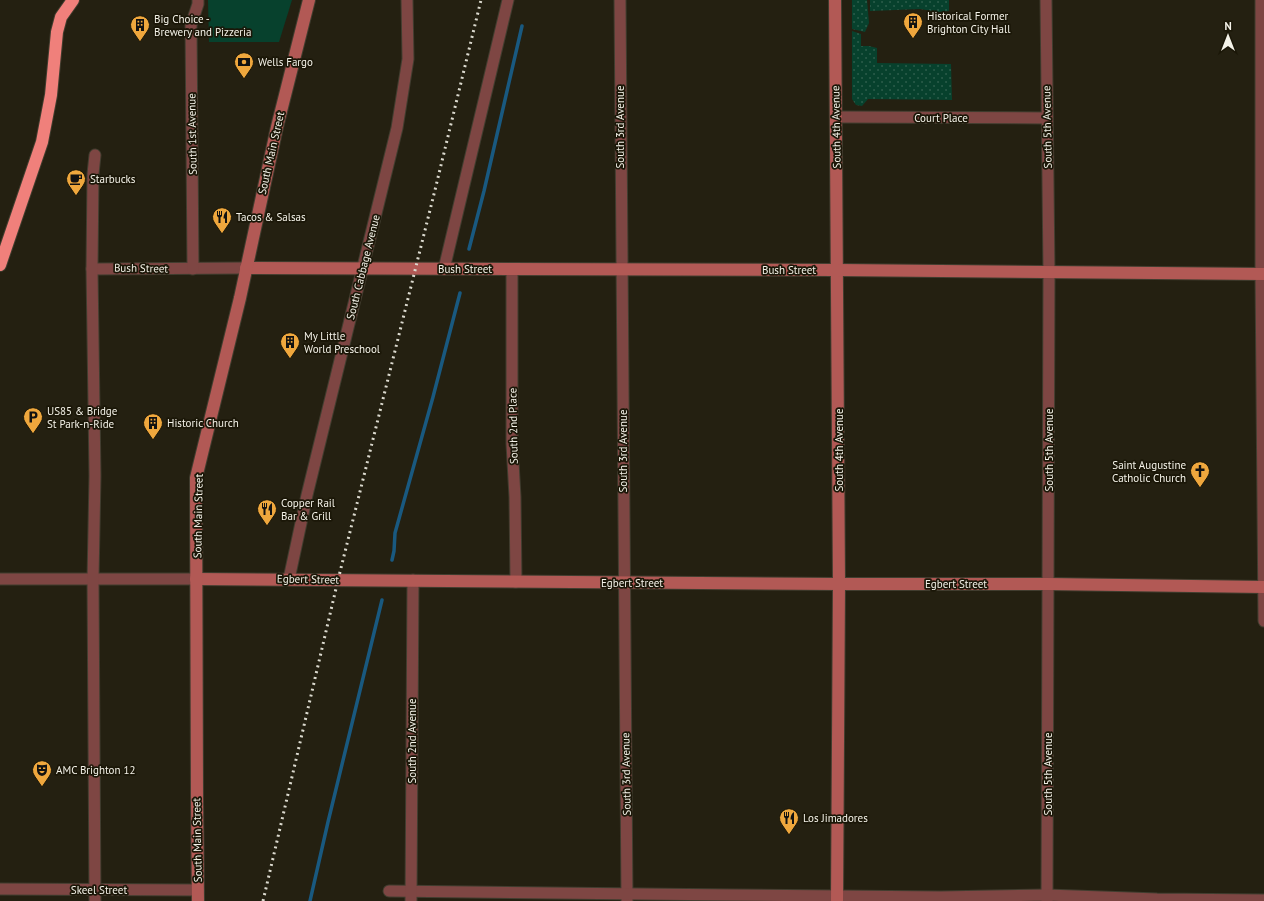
<svg xmlns="http://www.w3.org/2000/svg" width="1264" height="901" viewBox="0 0 1264 901" font-family="'PT Sans',sans-serif">
  <style>
    .grass { fill: url(#grass-dots) }
    .green { fill: #07412d }
    .lines { fill: none; stroke-linecap: round; stroke-linejoin: round }
    .stream { stroke: #195980; stroke-width: 3.5 }
    .street-casing { stroke: #413d2f; stroke-width: 13 }
    .secondary-casing { stroke: #413d2f; stroke-width: 14 }
    .highway-casing { stroke: #413d2f; stroke-width: 14 }
    .street { stroke: #7e4643; stroke-width: 11 }
    .secondary { stroke: #b25955; stroke-width: 12 }
    .highway { stroke: #f0807b; stroke-width: 12 }
    .rail { stroke: #dcdacf; stroke-width: 3; stroke-dasharray: 2 4; stroke-linecap: butt }
    .labels { text-anchor: middle; dominant-baseline: central; stroke-width: 3.5; stroke-linejoin: round; paint-order: stroke }
    .poi-label { font-size: 11px; fill: #f4f2e8; stroke: #1b1708; text-anchor: start }
    .street-label { font-size: 11px; fill: #f4f2e8; stroke: #1b1708 }
  </style>
  <defs>
    <pattern id="grass-dots" width="8" height="8" patternUnits="userSpaceOnUse"><rect width="8" height="8" fill="#07412d"/><path d="M2 2h.1M6 6h.1" fill="none" stroke="#2c5d4b" stroke-width="1.8" stroke-linecap="round"/></pattern>
  </defs>
  <rect width="100%" height="100%" fill="#242011"/>
  <g class="grass">
    <path d="M852,0H867L869,23L865,32L852,29Z"/>
    <path d="M870,0H949V11L938,12L920,9L870,11Z"/>
    <path d="M852,31L861,34V46H869L877,48V63L951,64L952,100L868,99L862,106L856,105L852,99Z"/>
  </g>
  <path class="green" d="M208,0H292L279,42H209Z"/>
  <g class="lines">
    <g class="stream">
      <path d="M469,249L484,191L522,26"/>
      <path d="M392,560L394,551L395,533L433,397L460,293"/>
      <path d="M310,901L328,822L382,600"/>
    </g>
    <defs>
      <g id="street">
        <path d="M620,0L627,901"/>
        <path d="M1046,0L1049,272L1047,901"/>
        <path d="M1261,0V274L1264,621"/>
        <path d="M836,117L1047,118"/>
        <path d="M92,269L246,268"/>
        <path d="M193,269L191,25L198,4V0"/>
        <path d="M444,269L508,0"/>
        <path d="M512,269V444L515,497L516,582"/>
        <path d="M0,579H196"/>
        <path d="M289,579L307,495L397,128L408,59L407,0"/>
        <path d="M0,889L198,890"/>
        <path d="M389,891L732,895L941,897L1047,895L1157,899L1264,900"/>
        <path d="M95,901L93,579L95,476L92,269L93,174L95,155"/>
        <path d="M411,901L413,580"/>
      </g>
      <g id="secondary">
        <path d="M835,0L839,584L837,901"/>
        <path d="M246,268L838,270L1264,274"/>
        <path d="M196,579L839,584H1048L1264,587"/>
        <path d="M198,901L197,798L196,478L240,298L277,127L309,0"/>
      </g>
      <path id="highway" d="M0,265L42,142L51,95L57,32L61,17L73,0"/>
    </defs>
    <use href="#street" class="street-casing"/>
    <use href="#secondary" class="secondary-casing"/>
    <use href="#highway" class="highway-casing"/>
    <use href="#street" class="street"/>
    <use href="#secondary" class="secondary"/>
    <use href="#highway" class="highway"/>
    <path class="rail" d="M263,901L338,580L435,190L481,0"/>
  </g>
  <defs>
    <symbol id="building-pin" viewBox="-11 -11 22 30"><path d="M0 17L-7.5 6A9.5 9.5 0 1 1 7.5 6Z" fill="#efa73d" stroke="#1b1708"/><path d="M-4-6H4V6H1V3H-1V6H-4ZM-2.5-4.3h1.7v1.8h-1.7ZM.8-4.3h1.7v1.8H.8ZM-2.5-1h1.7V.8h-1.7ZM.8-1h1.7V.8H.8Z" fill="#111"/></symbol>
    <symbol id="bank-pin" viewBox="-11 -11 22 30"><path d="M0 17L-7.5 6A9.5 9.5 0 1 1 7.5 6Z" fill="#efa73d" stroke="#1b1708"/><path d="M-6-4H6V4H-6ZM0-2.3a2.3 2.3 0 1 0 0 4.6a2.3 2.3 0 1 0 0-4.6Z" fill="#111"/></symbol>
    <symbol id="cafe-pin" viewBox="-11 -11 22 30"><path d="M0 17L-7.5 6A9.5 9.5 0 1 1 7.5 6Z" fill="#efa73d" stroke="#1b1708"/><path d="M-5.5-4.5H6V0H3Q3 3.5 0 3.5H-2.5Q-5.5 3.5-5.5 0ZM3-3.2v2h1.7v-2ZM-6 4.5H4V6H-6Z" fill="#111"/></symbol>
    <symbol id="restaurant-pin" viewBox="-11 -11 22 30"><path d="M0 17L-7.5 6A9.5 9.5 0 1 1 7.5 6Z" fill="#efa73d" stroke="#1b1708"/><path d="M-5-6h1v4h1v-4h1v4h1v-4h1v5L-1.5 .5V6h-2V.5L-5-1ZM5-6V6H3V1.5H1.5Q1.5-4 5-6Z" fill="#111"/></symbol>
    <symbol id="parking-pin" viewBox="-11 -11 22 30"><path d="M0 17L-7.5 6A9.5 9.5 0 1 1 7.5 6Z" fill="#efa73d" stroke="#1b1708"/><path d="M-3.5-5.5H1a3.5 3.5 0 0 1 0 7H-1V5.5H-3.5ZM-1-3.4V-.6H.8a1.4 1.4 0 0 0 0-2.8Z" fill="#111"/></symbol>
    <symbol id="church-pin" viewBox="-11 -11 22 30"><path d="M0 17L-7.5 6A9.5 9.5 0 1 1 7.5 6Z" fill="#efa73d" stroke="#1b1708"/><path d="M-1.2-6h2.4v3.5h3.3v2.4h-3.3V6h-2.4V-.1h-3.3v-2.4h3.3Z" fill="#111"/></symbol>
    <symbol id="theatre-pin" viewBox="-11 -11 22 30"><path d="M0 17L-7.5 6A9.5 9.5 0 1 1 7.5 6Z" fill="#efa73d" stroke="#1b1708"/><path d="M-5-5.5Q0-4 5-5.5V0Q5 5 0 6Q-5 5-5 0ZM-3.3-2.5H-1v1.5H-3.3ZM1-2.5H3.3v1.5H1ZM-2.8 1Q0 5.5 2.8 1Z" fill="#111"/></symbol>
  </defs>
  <g fill-rule="evenodd">
    <use href="#building-pin" x="902" y="11" width="22" height="30"/>
    <use href="#building-pin" x="129" y="14" width="22" height="30"/>
    <use href="#bank-pin" x="233" y="51" width="22" height="30"/>
    <use href="#cafe-pin" x="65" y="168" width="22" height="30"/>
    <use href="#restaurant-pin" x="211" y="206" width="22" height="30"/>
    <use href="#building-pin" x="279" y="331" width="22" height="30"/>
    <use href="#parking-pin" x="22" y="406" width="22" height="30"/>
    <use href="#building-pin" x="142" y="412" width="22" height="30"/>
    <use href="#church-pin" x="1189" y="460" width="22" height="30"/>
    <use href="#restaurant-pin" x="256" y="498" width="22" height="30"/>
    <use href="#theatre-pin" x="31" y="759" width="22" height="30"/>
    <use href="#restaurant-pin" x="778" y="807" width="22" height="30"/>
  </g>
  <g class="labels">
    <g class="poi-label">
      <text x="927" y="16">Historical Former<tspan x="927" dy="13">Brighton City Hall</tspan></text>
      <text x="154" y="19">Big Choice -<tspan x="154" dy="13">Brewery and Pizzeria</tspan></text>
      <text x="258" y="62">Wells Fargo</text>
      <text x="90" y="179">Starbucks</text>
      <text x="236" y="217">Tacos &amp; Salsas</text>
      <text x="304" y="336">My Little<tspan x="304" dy="13">World Preschool</tspan></text>
      <text x="47" y="411">US85 &amp; Bridge<tspan x="47" dy="13">St Park-n-Ride</tspan></text>
      <text x="167" y="423">Historic Church</text>
      <text x="1186" y="465" text-anchor="end">Saint Augustine<tspan x="1186" dy="13">Catholic Church</tspan></text>
      <text x="281" y="503">Copper Rail<tspan x="281" dy="13">Bar &amp; Grill</tspan></text>
      <text x="56" y="770">AMC Brighton 12</text>
      <text x="803" y="818">Los Jimadores</text>
    </g>
    <g class="street-label">
      <text x="941" y="118">Court Place</text>
      <text transform="translate(620 127) rotate(-90)">South 3rd Avenue</text>
      <text transform="translate(836 127) rotate(-91)">South 4th Avenue</text>
      <text transform="translate(1047 127) rotate(-91)">South 5th Avenue</text>
      <text transform="translate(192 134) rotate(-91)">South 1st Avenue</text>
      <text transform="translate(271 153) rotate(-77)">South Main Street</text>
      <text transform="translate(363 267) rotate(-76)">South Cabbage Avenue</text>
      <text transform="translate(141 268) rotate(1)">Bush Street</text>
      <text x="465" y="269">Bush Street</text>
      <text x="789" y="270">Bush Street</text>
      <text transform="translate(513 426) rotate(-91)">South 2nd Place</text>
      <text transform="translate(839 450) rotate(-90)">South 4th Avenue</text>
      <text transform="translate(1049 450) rotate(-90)">South 5th Avenue</text>
      <text transform="translate(623 451) rotate(-90)">South 3rd Avenue</text>
      <text transform="translate(198 516) rotate(-89)">South Main Street</text>
      <text transform="translate(308 579) rotate(1)">Egbert Street</text>
      <text x="632" y="583">Egbert Street</text>
      <text x="956" y="584">Egbert Street</text>
      <text transform="translate(412 741) rotate(-90)">South 2nd Avenue</text>
      <text transform="translate(626 774) rotate(-91)">South 3rd Avenue</text>
      <text transform="translate(1048 774) rotate(-90)">South 5th Avenue</text>
      <text transform="translate(197 840) rotate(-91)">South Main Street</text>
      <text x="99" y="890">Skeel Street</text>
    </g>
  </g>
  <g transform="translate(1228 36)" stroke="#1b1708" stroke-width="3" paint-order="stroke">
  <path d="M0-3L7 15L0 10L-7 15Z" fill="#f4f2e8"/>
  <text y="-6" font-size="11" font-weight="bold" text-anchor="middle" fill="#f4f2e8">N</text>
  </g>
</svg>
